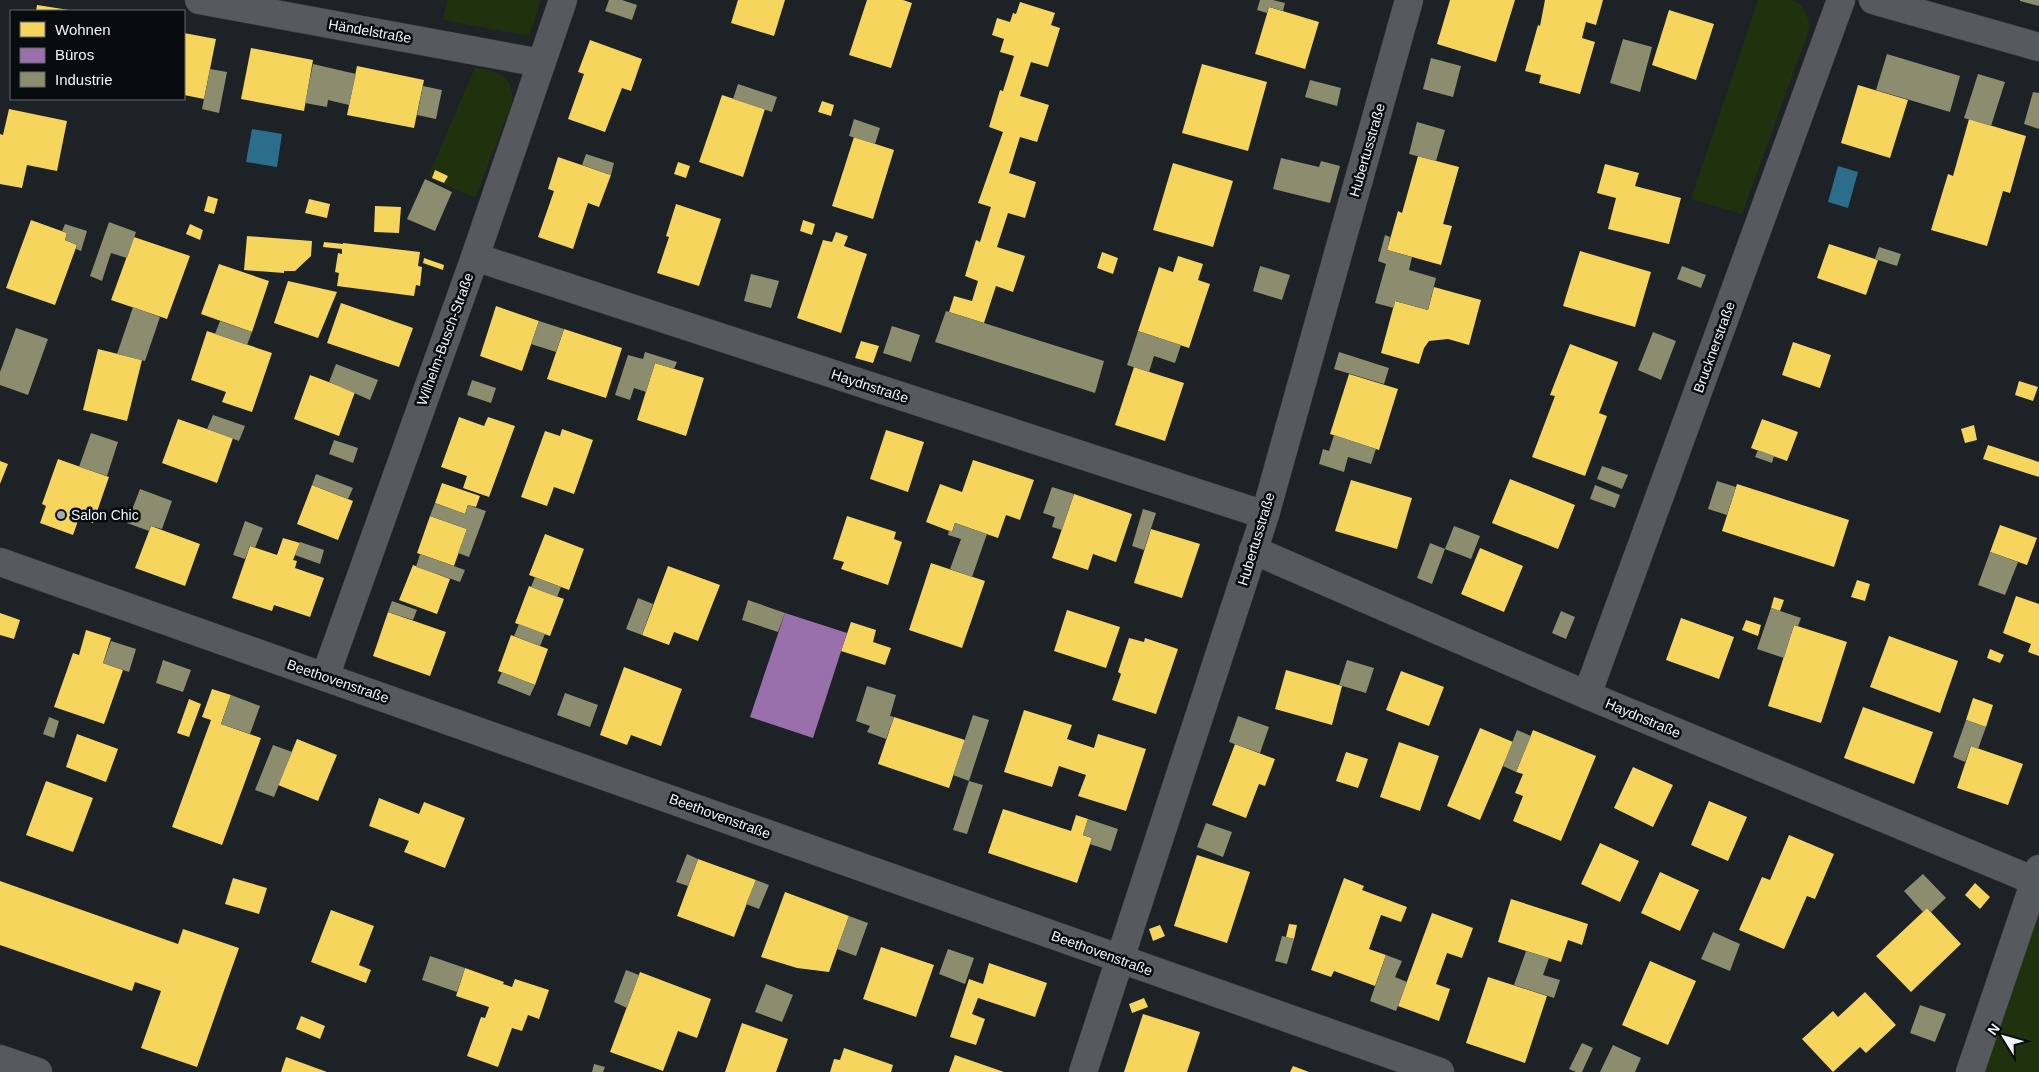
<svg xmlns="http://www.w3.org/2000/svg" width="2039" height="1072" viewBox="0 0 2039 1072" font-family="Arial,sans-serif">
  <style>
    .green { fill: #20320d }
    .water { fill: #2c6d8c }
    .homes { fill: #f6d55c }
    .offices { fill: #9970ab }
    .industry { fill: #8c8c6e }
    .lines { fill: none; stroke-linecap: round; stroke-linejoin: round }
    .minor-casing { stroke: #3b3e42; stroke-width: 29 }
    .minor { stroke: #565a5e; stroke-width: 28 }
    .poi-dot { fill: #a6abb0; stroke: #080c0f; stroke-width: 2 }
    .labels { text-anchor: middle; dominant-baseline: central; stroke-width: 5; stroke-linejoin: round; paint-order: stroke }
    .street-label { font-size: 14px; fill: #eff5fb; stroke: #080c0f }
    .poi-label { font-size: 14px; fill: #eff5fb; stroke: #080c0f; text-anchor: start }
  </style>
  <rect width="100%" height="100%" fill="#1d2226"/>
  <g class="green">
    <path d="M447,0H541L529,36L443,20Z"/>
    <path d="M1758,0H1792C1804,4 1807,15 1810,27L1742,214L1691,199Z"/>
    <path d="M475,68C498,71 514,76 512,103L475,198L428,177Z"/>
    <path d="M2039,903V1072H1981Z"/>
  </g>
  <g class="water">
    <path d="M252,129L282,134L277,167L246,162Z"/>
    <path d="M1838,166L1858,172L1848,208L1828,202Z"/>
  </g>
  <g class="homes">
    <path d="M738,0H785L774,36L731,23Z"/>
    <path d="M867,0H903L912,3L891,68L849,55Z"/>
    <path d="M1450,0H1515L1496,62L1437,44Z"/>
    <path d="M1545,0H1603L1596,25L1586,22L1582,38L1595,42L1580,94L1539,83L1541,75L1525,71L1538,25L1540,26Z"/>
    <path d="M1020,2L1055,13L1051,25L1060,28L1048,67L1031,62L1020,96L1049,105L1037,142L1020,137L1009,173L1036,182L1025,218L1008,213L997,247L1025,256L1013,292L996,286L984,323L949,312L954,296L972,301L978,281L965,276L976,240L980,242L991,207L978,203L1003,132L989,127L1000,90L1003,91L1014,56L1000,52L1004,39L992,35L997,18L1010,22L1013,13L1016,14Z"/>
    <path d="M37,5L69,10V11H36Z"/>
    <path d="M1269,7L1319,22L1305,69L1255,54Z"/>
    <path d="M1669,10L1714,24L1696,80L1652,65Z"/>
    <path d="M184,33L216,39L204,99L184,95Z"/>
    <path d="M590,40L642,59L631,91L622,88L605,132L568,119L584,74L578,72Z"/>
    <path d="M251,48L313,60L304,111L241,99Z"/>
    <path d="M1202,64L1267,82L1248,151L1182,133Z"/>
    <path d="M357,66L424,80L414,128L347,115Z"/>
    <path d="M1858,85L1908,100L1890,158L1841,143Z"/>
    <path d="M722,95L765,109L743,177L699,162Z"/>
    <path d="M822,101L834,105L831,116L818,112Z"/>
    <path d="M9,109L67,121L57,171L27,165L22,188L0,184V134L3,135Z"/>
    <path d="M1969,119L2026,136L2010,193L2003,191L1987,246L1931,230L1948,174L1953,176Z"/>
    <path d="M854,137L894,150L873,219L832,206Z"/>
    <path d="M1418,156L1459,167L1443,224L1452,226L1441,265L1387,250L1398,211L1402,213Z"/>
    <path d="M558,157L611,175L599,207L588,203L573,249L538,237L554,191L548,189Z"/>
    <path d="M678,162L690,166L686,178L674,174Z"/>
    <path d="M1173,163L1233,181L1213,247L1153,230Z"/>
    <path d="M1605,164L1639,173L1635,186L1681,198L1669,244L1608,229L1616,198L1597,193Z"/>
    <path d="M435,170L448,176L444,183L432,178Z"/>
    <path d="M208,196L218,199L214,214L204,211Z"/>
    <path d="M309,199L330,204L327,218L305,213Z"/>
    <path d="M676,204L721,219L699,286L657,273L669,237L666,236Z"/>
    <path d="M375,206L401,207L399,233L374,232Z"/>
    <path d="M31,220L67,233L65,240L77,245L55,305L6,288Z"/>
    <path d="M803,220L815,224L812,235L800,231Z"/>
    <path d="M190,224L203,230L200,240L186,234Z"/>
    <path d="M836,232L848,236L844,246L867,254L841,333L797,318L823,240L832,242Z"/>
    <path d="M247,236L312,241L311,256L295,271H284V273L244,270Z"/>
    <path d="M134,237L190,256L167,319L111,300Z"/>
    <path d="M324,242L343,244V243L420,252L418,266L422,267L420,286L416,285L414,296L337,286L339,273L335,272L338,253L342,254V249L323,247Z"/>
    <path d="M1829,244L1878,260L1866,295L1817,278Z"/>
    <path d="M1580,251L1651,272L1635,327L1563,306Z"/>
    <path d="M1102,252L1118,258L1113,274L1097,268Z"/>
    <path d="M1178,256L1203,264L1198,280L1210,284L1189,348L1138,331L1159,267L1173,272Z"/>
    <path d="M424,258L444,265L443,270L423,263Z"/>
    <path d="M219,264L269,281L252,332L201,314Z"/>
    <path d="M288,281L337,292L318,338L274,323Z"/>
    <path d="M1434,287L1481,300L1469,345L1448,339L1429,341L1424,348L1419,364L1381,353L1395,301L1428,310Z"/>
    <path d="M341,303L413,328L399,367L327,343Z"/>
    <path d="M496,306L539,321L522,371L480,356Z"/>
    <path d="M564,329L622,348L606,398L547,379Z"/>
    <path d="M207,331L272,353L252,412L222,402L226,392L191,380Z"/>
    <path d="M861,341L879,346L873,363L855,358Z"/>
    <path d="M1793,342L1831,355L1820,388L1782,375Z"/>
    <path d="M1570,344L1618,362L1599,413L1607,416L1585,476L1532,457L1555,396L1550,395Z"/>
    <path d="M98,349L142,360L127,421L83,410Z"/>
    <path d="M655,363L704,378L686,436L637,420Z"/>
    <path d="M1134,367L1184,383L1165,441L1115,425Z"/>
    <path d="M1349,374L1398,389L1379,450L1330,434Z"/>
    <path d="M310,375L355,392L339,436L294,419Z"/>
    <path d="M2019,381L2038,387L2033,401L2015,395Z"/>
    <path d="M459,417L484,426L488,417L515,426L489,497L463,488L467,476L441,467Z"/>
    <path d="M178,419L233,438L217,483L162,463Z"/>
    <path d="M1762,419L1798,432L1787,461L1751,448Z"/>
    <path d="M1974,425L1977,440L1965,443L1961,429Z"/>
    <path d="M562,429L593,440L574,494L554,487L547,506L521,497L545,431L560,436Z"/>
    <path d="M886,430L924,442L908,492L870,479Z"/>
    <path d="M1988,445L2039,462V477L1983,459Z"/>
    <path d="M58,459L109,477L93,523L79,518L73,535L40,523L46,506L42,504Z"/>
    <path d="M973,460L1034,480L1020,520L1006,515L998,538L955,523L952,532L926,522L940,484L962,492Z"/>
    <path d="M0,461L8,464L0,484Z"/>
    <path d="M1510,479L1575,505L1558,549L1492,523Z"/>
    <path d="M1351,480L1412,498L1397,549L1335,531Z"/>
    <path d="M442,483L480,496L476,507L468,505L465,514L435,503Z"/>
    <path d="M1737,484L1849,520L1834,567L1722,531Z"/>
    <path d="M312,485L353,501L338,540L297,524Z"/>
    <path d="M1074,494L1132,514L1116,562L1093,554L1088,570L1052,558Z"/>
    <path d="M430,516L467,529L454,566L417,553Z"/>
    <path d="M847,516L896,532L894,539L902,542L888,585L841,569L844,562L833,559Z"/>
    <path d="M2000,525L2037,538L2027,565L1990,552Z"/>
    <path d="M151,526L200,544L185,586L135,568Z"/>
    <path d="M1151,529L1200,544L1182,598L1134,583Z"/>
    <path d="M545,534L584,549L569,590L529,575Z"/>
    <path d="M283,538L300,543L293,560L297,561L295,568L324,578L310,617L274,605L272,611L232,598L250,546L277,555Z"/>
    <path d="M1480,548L1523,566L1504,612L1461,594Z"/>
    <path d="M931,563L985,581L962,648L909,630Z"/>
    <path d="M413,565L450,579L437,614L399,600Z"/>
    <path d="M668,566L720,585L698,641L674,632L669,645L642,635Z"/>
    <path d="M1857,580L1870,584L1865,601L1851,597Z"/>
    <path d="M529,586L564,599L550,636L515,623Z"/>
    <path d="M2016,596L2039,604V656L2028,652L2031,644L2003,633Z"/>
    <path d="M1774,597L1784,600L1780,611L1771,608Z"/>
    <path d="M1067,610L1120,627L1106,668L1054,651Z"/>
    <path d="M388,612L446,632L430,676L373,656Z"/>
    <path d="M0,613L20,620L14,639L0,635Z"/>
    <path d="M1681,618L1734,637L1719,679L1666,660Z"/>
    <path d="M1746,620L1761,625L1758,636L1742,630Z"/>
    <path d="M851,622L876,630L873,642L891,648L885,665L841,651Z"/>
    <path d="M1794,625L1847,642L1821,723L1768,706Z"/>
    <path d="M86,630L111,638L103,663L123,670L104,724L54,707L73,653L79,655Z"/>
    <path d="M511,635L548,649L535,685L498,671Z"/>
    <path d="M1889,636L1958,661L1940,713L1870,687Z"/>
    <path d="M1129,638L1144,642L1145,638L1178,649L1156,714L1112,700L1121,674L1118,672Z"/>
    <path d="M1990,649L2004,655L2000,663L1987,658Z"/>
    <path d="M624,667L682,689L661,746L631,735L627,745L600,735Z"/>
    <path d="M1286,670L1342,686L1332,725L1275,709Z"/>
    <path d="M1401,671L1444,687L1429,726L1386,710Z"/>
    <path d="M212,689L231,695L221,724L261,738L222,845L172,827L211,720L202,717Z"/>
    <path d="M1973,698L1993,705L1986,727L1966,720Z"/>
    <path d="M189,699L201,704L189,737L177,733Z"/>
    <path d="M1863,707L1933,732L1914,784L1844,758Z"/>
    <path d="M1024,710L1072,725L1067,739L1094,748L1098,734L1146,749L1126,811L1078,796L1086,775L1059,766L1052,787L1004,772Z"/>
    <path d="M894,717L965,740L949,788L878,764Z"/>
    <path d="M1480,728L1513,742L1480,820L1447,806Z"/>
    <path d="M1533,730L1596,756L1561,841L1513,821L1523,796L1515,793L1523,774L1516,772Z"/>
    <path d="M77,734L118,749L106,782L66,767Z"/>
    <path d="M297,739L337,755L318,801L278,785Z"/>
    <path d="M1399,742L1439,756L1420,811L1380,797Z"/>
    <path d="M1235,744L1275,759L1265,786L1259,784L1246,818L1212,805Z"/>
    <path d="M1971,746L2023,764L2008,805L1957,788Z"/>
    <path d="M1346,752L1368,759L1358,788L1336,781Z"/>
    <path d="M1633,767L1673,785L1653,827L1614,808Z"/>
    <path d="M46,781L93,798L73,852L26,835Z"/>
    <path d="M379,798L419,814L424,802L465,818L445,868L404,852L409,841L369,826Z"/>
    <path d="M1709,801L1747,817L1728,861L1691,845Z"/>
    <path d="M1003,809L1071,831L1076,815L1088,819L1083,835L1092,838L1077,883L988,853Z"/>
    <path d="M1789,835L1834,854L1815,899L1807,896L1784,949L1739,930L1762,877L1770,880Z"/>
    <path d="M1600,843L1639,861L1620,902L1581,884Z"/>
    <path d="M1197,855L1250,872L1227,943L1174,926Z"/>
    <path d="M698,859L756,880L734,937L677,916Z"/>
    <path d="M1660,872L1699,890L1680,931L1641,913Z"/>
    <path d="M233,878L267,888L259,914L225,904Z"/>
    <path d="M1344,878L1364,886L1362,890L1407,907L1401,922L1381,915L1369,949L1386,955L1375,986L1334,971L1331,977L1311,970Z"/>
    <path d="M0,881L178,944L183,929L239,948L197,1067L141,1048L161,991L135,982L132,991L0,945Z"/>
    <path d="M1975,883L1990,897L1980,909L1965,895Z"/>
    <path d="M785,892L849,916L829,972L797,968L761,957Z"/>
    <path d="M1511,899L1588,924L1582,945L1568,940L1561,962L1498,942Z"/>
    <path d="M1927,908L1961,944L1911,992L1876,956Z"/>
    <path d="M331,910L374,926L359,965L371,970L366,983L311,962Z"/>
    <path d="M1432,913L1473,928L1462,958L1447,953L1436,984L1450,989L1439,1021L1398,1006Z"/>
    <path d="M1289,924L1297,925L1294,939L1286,937Z"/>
    <path d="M1160,925L1165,936L1153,941L1149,929Z"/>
    <path d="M881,947L934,965L916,1017L863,999Z"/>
    <path d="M1650,961L1696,981L1668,1045L1622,1025Z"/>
    <path d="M989,963L1047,983L1035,1017L978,998L972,1014L985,1019L976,1045L950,1037L969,979L983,984Z"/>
    <path d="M465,968L504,982L503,984L512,987L515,979L549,990L539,1019L528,1015L522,1031L512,1028L498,1067L467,1056L481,1017L485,1018L489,1007L456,996Z"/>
    <path d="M640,972L711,999L697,1038L678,1031L663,1071L610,1052Z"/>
    <path d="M1488,977L1547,996L1525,1063L1466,1043Z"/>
    <path d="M1865,992L1896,1025L1866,1053L1860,1047L1833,1072L1802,1039L1833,1011L1838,1017Z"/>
    <path d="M1144,998L1148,1007L1132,1013L1129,1004Z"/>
    <path d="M1143,1014L1200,1032L1187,1072H1124Z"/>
    <path d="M301,1016L325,1026L320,1039L296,1029Z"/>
    <path d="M742,1023L788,1039L776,1072H725Z"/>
    <path d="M844,1048L893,1065L891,1072H830L834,1059L840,1060Z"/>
    <path d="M955,1055L1004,1072H949Z"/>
    <path d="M286,1057L327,1072H281Z"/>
    <path d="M1293,1066L1309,1072H1290Z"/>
  </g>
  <path class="offices" d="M785,613L847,633L813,738L750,717Z"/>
  <g class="industry">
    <path d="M609,0H622L637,5L632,20L605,11Z"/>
    <path d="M1260,0H1273L1285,3L1283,11L1269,7L1267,13L1257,10Z"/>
    <path d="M2020,0H2039V6L2020,1Z"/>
    <path d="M1623,39L1652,47L1640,92L1610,83Z"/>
    <path d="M1887,54L1960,76L1950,112L1876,90Z"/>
    <path d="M1431,58L1461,66L1453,97L1423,89Z"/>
    <path d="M313,64L356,74L349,105L328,100L327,107L305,103Z"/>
    <path d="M210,69L227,72L219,113L202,109Z"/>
    <path d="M1978,74L2005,82L1991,126L1964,118Z"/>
    <path d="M1310,80L1341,88L1337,106L1305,97Z"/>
    <path d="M738,84L777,97L772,112L733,99Z"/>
    <path d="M423,86L442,90L436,119L417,115Z"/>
    <path d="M2033,92L2039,93V129L2024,124Z"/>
    <path d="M854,119L880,128L875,144L849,136Z"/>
    <path d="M1417,122L1445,130L1436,161L1409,154Z"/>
    <path d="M586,154L614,163L611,175L582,165Z"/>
    <path d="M1281,158L1319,167L1321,161L1340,166L1330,203L1273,189Z"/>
    <path d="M425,179L452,192L435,231L407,219Z"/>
    <path d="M109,222L136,232L127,258L111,253L102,281L90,276Z"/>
    <path d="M65,224L87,231L81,251L76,249L77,245L65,240L67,233L62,231Z"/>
    <path d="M1385,235L1390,237L1387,250L1412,257L1409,270L1436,278L1428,310L1395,301L1394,308L1375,303L1386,264L1378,261Z"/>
    <path d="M1879,247L1901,254L1897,266L1875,259Z"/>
    <path d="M1260,266L1290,275L1282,300L1253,291Z"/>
    <path d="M1682,266L1706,275L1701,288L1677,279Z"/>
    <path d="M751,274L779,281L771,308L744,301Z"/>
    <path d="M133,307L160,317L145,361L117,354Z"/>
    <path d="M946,311L1104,361L1095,393L935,342Z"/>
    <path d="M220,321L252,332L247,345L215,334Z"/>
    <path d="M539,321L564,329L556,352L531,344Z"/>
    <path d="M892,326L920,335L911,362L883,353Z"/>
    <path d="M16,328L48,339L28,395L0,385V372Z"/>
    <path d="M1138,331L1181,345L1175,363L1154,356L1149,372L1127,365Z"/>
    <path d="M1653,332L1676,341L1661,380L1638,370Z"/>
    <path d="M645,352L677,362L674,369L655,363L646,392L634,388L630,400L615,395L628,355L643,359Z"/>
    <path d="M1339,352L1389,368L1384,384L1334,369Z"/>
    <path d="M336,364L378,380L370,400L329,382Z"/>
    <path d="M472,380L496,388L491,403L467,395Z"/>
    <path d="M213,415L245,426L239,441L207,429Z"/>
    <path d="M91,433L118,442L107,476L79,467Z"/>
    <path d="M1334,435L1376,449L1371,464L1348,457L1344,472L1319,464L1323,449L1329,451Z"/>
    <path d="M334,440L358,448L353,463L329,454Z"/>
    <path d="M1758,450L1774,456L1772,463L1755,457Z"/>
    <path d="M1602,466L1628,475L1622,489L1597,479Z"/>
    <path d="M316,474L353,488L348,499L312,485Z"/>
    <path d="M1717,481L1736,487L1727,515L1708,509Z"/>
    <path d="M1595,485L1620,495L1615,508L1590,499Z"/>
    <path d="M1052,487L1074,494L1062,530L1052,527L1055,517L1043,513Z"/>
    <path d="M140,489L172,501L162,529L151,526L149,531L127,523Z"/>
    <path d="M435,503L465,514L468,505L486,511L469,557L458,553L467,529L430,516Z"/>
    <path d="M1143,509L1156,513L1144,550L1132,546Z"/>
    <path d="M245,521L263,528L255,548L250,546L245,559L233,555Z"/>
    <path d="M955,523L987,534L972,577L950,569L961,539L948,535L949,530L952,532Z"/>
    <path d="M1454,526L1480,536L1471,559L1445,549Z"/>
    <path d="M300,542L324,550L320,564L295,555Z"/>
    <path d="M1430,543L1445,549L1432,584L1417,578Z"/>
    <path d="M1990,552L2018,562L2005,595L1978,585Z"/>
    <path d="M420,554L465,570L460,582L416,567Z"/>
    <path d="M535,577L561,587L557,597L531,587Z"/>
    <path d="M638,598L653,604L642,635L626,629Z"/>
    <path d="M748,600L785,613L778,632L742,620Z"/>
    <path d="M392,601L417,610L413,620L388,612Z"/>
    <path d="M1771,608L1801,618L1798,626L1794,625L1784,658L1757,649Z"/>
    <path d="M1561,611L1575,617L1566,639L1552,633Z"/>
    <path d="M519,624L545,634L540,646L514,636Z"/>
    <path d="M111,641L136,649L129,672L103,663Z"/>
    <path d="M163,660L191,670L183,692L156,683Z"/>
    <path d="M1347,660L1374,668L1366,693L1339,685Z"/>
    <path d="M502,672L535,685L530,696L497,683Z"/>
    <path d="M867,686L896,695L890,716L894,717L886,739L867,732L870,726L856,721Z"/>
    <path d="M565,693L598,705L590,727L557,715Z"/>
    <path d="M231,695L260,706L250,734L221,724Z"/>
    <path d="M973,715L989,720L969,781L953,775Z"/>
    <path d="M1238,716L1269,727L1260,753L1229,742Z"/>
    <path d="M49,717L59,721L54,738L43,734Z"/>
    <path d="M1966,720L1986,727L1978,749L1971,746L1965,762L1953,757Z"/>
    <path d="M1517,730L1531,736L1516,772L1503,766Z"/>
    <path d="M273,745L292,752L274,797L255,790Z"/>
    <path d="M969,781L983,785L967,834L953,830Z"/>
    <path d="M1088,819L1118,829L1111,851L1090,844L1092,838L1083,835Z"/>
    <path d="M1206,823L1232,832L1223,857L1197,847Z"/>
    <path d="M687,854L698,859L688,886L676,882Z"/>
    <path d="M1923,874L1946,898L1931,912L1927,908L1923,912L1904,891Z"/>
    <path d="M756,880L769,885L759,909L746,904Z"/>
    <path d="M849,916L868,923L856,956L837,949Z"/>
    <path d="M1713,932L1740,944L1730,971L1701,959Z"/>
    <path d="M1282,936L1294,939L1287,964L1275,961Z"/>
    <path d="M948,949L974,958L965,984L939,974Z"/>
    <path d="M1526,951L1549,958L1543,975L1560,980L1554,998L1514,985Z"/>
    <path d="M1386,955L1402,961L1395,977L1407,982L1396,1011L1370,1001Z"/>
    <path d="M430,956L465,968L457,992L422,980Z"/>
    <path d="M626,970L639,975L627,1008L614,1002Z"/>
    <path d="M766,984L793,995L782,1022L755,1012Z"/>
    <path d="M1920,1005L1946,1014L1935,1042L1910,1033Z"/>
    <path d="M1582,1043L1593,1048L1582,1072H1576L1569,1069Z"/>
    <path d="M1613,1045L1641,1058L1635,1072H1600Z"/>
    <path d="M594,1064L605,1067L603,1072H592Z"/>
  </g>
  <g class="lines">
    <defs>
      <g id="minor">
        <path d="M199,0L541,63"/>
        <path d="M1873,0L2039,47"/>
        <path d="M475,257L1265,515"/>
        <path d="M1253,550L1587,695L2035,881"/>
        <path d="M0,562L1440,1072"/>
        <path d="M325,677L475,257L563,0"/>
        <path d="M1587,695L1841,0"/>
        <path d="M0,1059L38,1072"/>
        <path d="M1083,1072L1265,515L1409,0"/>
        <path d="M1970,1072L2039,869"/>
      </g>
    </defs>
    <use href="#minor" class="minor-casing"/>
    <use href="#minor" class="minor"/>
  </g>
  <circle class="poi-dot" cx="61" cy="515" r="5"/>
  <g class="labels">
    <g class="street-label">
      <text transform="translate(370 31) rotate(10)">Händelstraße</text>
      <text transform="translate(1367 150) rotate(-74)">Hubertusstraße</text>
      <text transform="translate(445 339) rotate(-70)">Wilhelm-Busch-Straße</text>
      <text transform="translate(1714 347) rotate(-70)">Brucknerstraße</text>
      <text transform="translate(870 386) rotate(18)">Haydnstraße</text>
      <text transform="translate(1256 539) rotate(-73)">Hubertusstraße</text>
      <text transform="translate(338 681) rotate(19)">Beethovenstraße</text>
      <text transform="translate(1643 718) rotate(23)">Haydnstraße</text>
      <text transform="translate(720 816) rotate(20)">Beethovenstraße</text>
      <text transform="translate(1102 953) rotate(20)">Beethovenstraße</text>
    </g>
    <g class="poi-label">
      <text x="71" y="515">Salon Chic</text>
    </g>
  </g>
  <rect x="10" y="10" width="175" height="90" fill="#080c0f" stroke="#64696d"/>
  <rect x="20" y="22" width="25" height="15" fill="#f6d55c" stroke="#64696d"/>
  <text x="55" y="35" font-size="15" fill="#eff5fb">Wohnen</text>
  <rect x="20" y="48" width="25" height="15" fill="#9970ab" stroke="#64696d"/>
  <text x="55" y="60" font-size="15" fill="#eff5fb">Büros</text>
  <rect x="20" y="72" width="25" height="15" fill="#8c8c6e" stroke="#64696d"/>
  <text x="55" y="85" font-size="15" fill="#eff5fb">Industrie</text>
  <g transform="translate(2004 1037) rotate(307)" stroke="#080c0f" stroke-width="4" paint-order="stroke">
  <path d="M0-4L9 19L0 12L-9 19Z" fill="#eff5fb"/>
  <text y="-8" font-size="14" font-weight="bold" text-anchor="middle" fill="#eff5fb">N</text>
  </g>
</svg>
